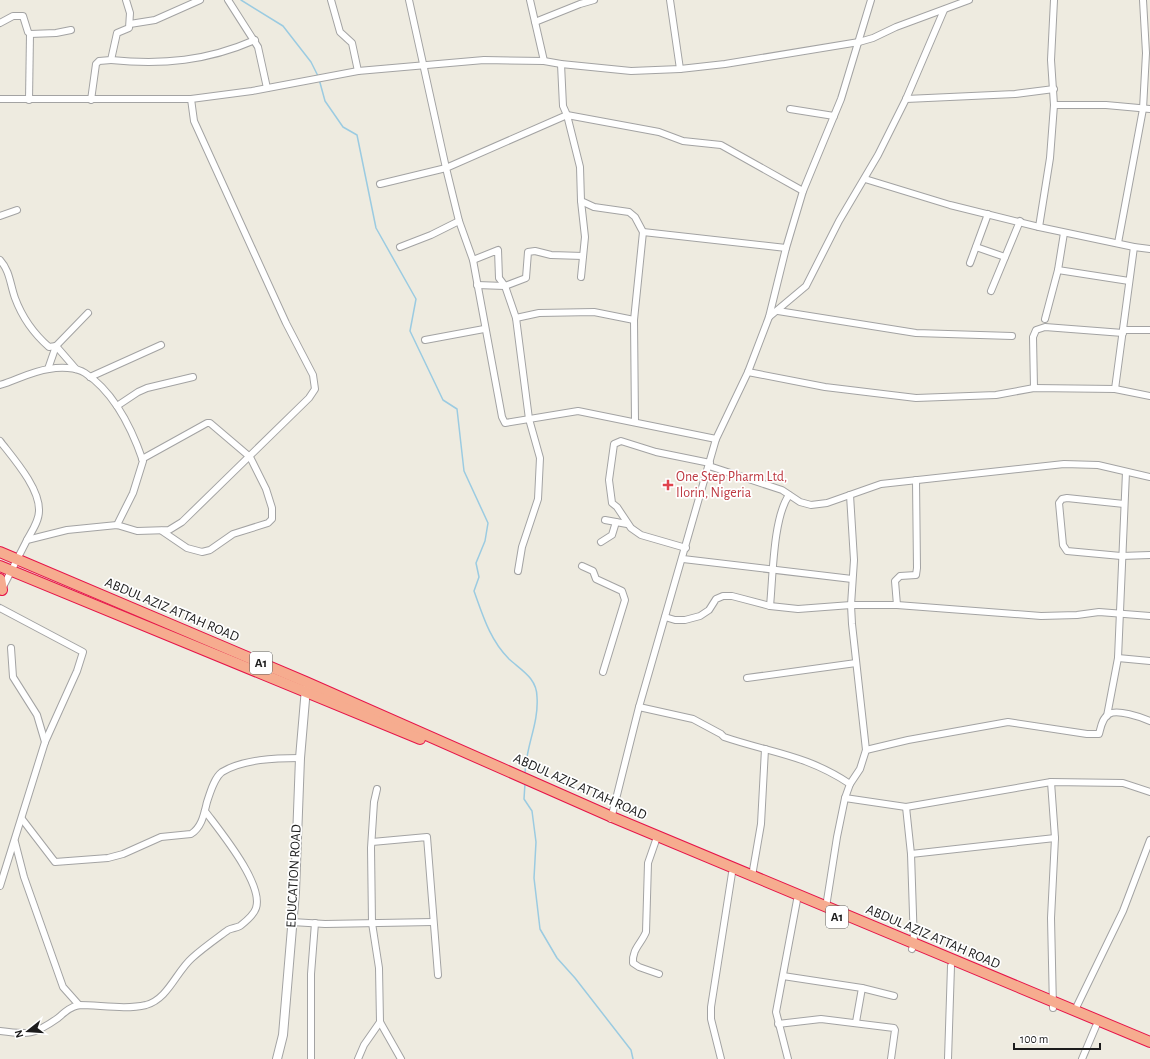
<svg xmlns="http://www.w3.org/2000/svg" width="1150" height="1059" viewBox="0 0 1150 1059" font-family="'Alegreya Sans',sans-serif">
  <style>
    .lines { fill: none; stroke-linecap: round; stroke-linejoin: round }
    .stream { stroke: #9bcbe1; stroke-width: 1.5 }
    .minor-casing { stroke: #a3a3a3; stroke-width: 8 }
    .tertiary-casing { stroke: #a3a3a3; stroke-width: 10 }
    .trunk-casing { stroke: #e61349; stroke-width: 12 }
    .minor { stroke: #fff; stroke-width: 6 }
    .tertiary { stroke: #fff; stroke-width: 8 }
    .trunk { stroke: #f6ac8f; stroke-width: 10 }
    .health-dot { fill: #e0444e; stroke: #fff; stroke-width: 1.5 }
    .labels { text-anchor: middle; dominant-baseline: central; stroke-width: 3.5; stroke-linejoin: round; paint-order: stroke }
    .shield { fill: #fff; stroke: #606060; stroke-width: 1 }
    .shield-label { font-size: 13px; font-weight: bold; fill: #1c1c1c }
    .health-label { font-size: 14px; fill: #be3a42; stroke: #fff; text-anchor: start }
    .street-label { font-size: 14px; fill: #1c1c1c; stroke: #fff }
  </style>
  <rect width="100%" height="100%" fill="#eeebe0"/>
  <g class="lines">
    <g class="stream">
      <path d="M241,0L283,26L311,62L318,76"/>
      <path d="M319,79L325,101L343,127L357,135L376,228L416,299L410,331L443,400L457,409L464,471L488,523L485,541L476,563L479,577L474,591C483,616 490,640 509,659C521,670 537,678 537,697C539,724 525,748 525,775"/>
      <path d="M525,783L524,799L532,811L536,842L534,878L540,929L557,958L575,978L631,1050L633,1059"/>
    </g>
    <defs>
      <g id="minor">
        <path d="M228,0L258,47L267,88"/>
        <path d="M331,0L340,32L352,43L358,71"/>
        <path d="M409,0L446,168L459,221L473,260L502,417L505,423L578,411L716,439"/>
        <path d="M530,0L544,61"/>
        <path d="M670,0L680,69"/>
        <path d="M535,22L580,4L594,0"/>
        <path d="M0,23L13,16H23L28,32L30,34L56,33L71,30"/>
        <path d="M130,24L155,20L200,0"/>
        <path d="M111,60C163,65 207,61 255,40"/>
        <path d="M561,64L563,106L567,115L580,167L581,201L594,207L629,212L635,217L643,232L634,320L635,422"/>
        <path d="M0,99H191L252,91L358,71L484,60L544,61L561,64L631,71L680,69L725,64L859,42L873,38L896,27L969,0"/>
        <path d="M906,99L1015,94L1054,89"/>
        <path d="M29,100L30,34"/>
        <path d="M91,100L96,64L99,61L111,60L117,33L129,28L130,13L126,0"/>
        <path d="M1054,105H1106L1150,109"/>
        <path d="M790,109L834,116"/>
        <path d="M865,179L950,205L1039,227L1134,247L1150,249"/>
        <path d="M380,184L446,168L567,115L659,132L683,141L721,145L803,191"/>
        <path d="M0,216L17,210"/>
        <path d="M1039,227L1050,158L1054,105L1051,60L1054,0"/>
        <path d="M643,232L786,248"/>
        <path d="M1064,233L1058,270L1129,281"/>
        <path d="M1118,243L1143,109L1146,53L1143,0"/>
        <path d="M400,247L431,235L459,221"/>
        <path d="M976,247L1005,257"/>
        <path d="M0,260C10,271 10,284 15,298C22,317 33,333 49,347L56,346"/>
        <path d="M473,260L498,250L499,278L505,286L516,318L529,419L540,458L538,499L522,547L518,571"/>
        <path d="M970,263L988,214"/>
        <path d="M581,277L585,237L581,201"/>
        <path d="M477,285L505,286L526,278L528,252L535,251L551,255L583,256"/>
        <path d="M991,291L1020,221"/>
        <path d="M778,311L916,333L1012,336"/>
        <path d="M769,317L806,286L839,221L878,155L906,99L944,10"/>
        <path d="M516,318L539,313L594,312L634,320"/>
        <path d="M1045,319L1058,270"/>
        <path d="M1123,330H1150"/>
        <path d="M425,340L484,329"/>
        <path d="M56,346L76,369"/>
        <path d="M48,369L56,346L88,313"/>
        <path d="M748,372L825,387L916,398L996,395L1034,388L1115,389L1150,396"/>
        <path d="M90,377L161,345"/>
        <path d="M0,385C16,380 33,371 49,369C60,367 76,367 85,373C114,392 132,429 143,461L133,493L117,525"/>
        <path d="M1034,388L1033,337L1036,330L1045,327L1123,333"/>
        <path d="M1115,389L1134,247"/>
        <path d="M117,406L138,392L147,388L193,377"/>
        <path d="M0,441C13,458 40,488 39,511C39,521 32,531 27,540"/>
        <path d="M142,459L207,423H210L250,457L266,489L272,508V519L268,523L233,534L210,550L202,552L187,548L162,531"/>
        <path d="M709,466L782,490L800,502L811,505L827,503L881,484L1064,464L1098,465L1150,477"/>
        <path d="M1124,504L1067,498L1062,499L1059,503L1063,545L1067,551L1121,556L1150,555"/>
        <path d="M605,520L627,524"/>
        <path d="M601,542L612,535L616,522"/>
        <path d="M686,548L641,535L631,528L617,507L612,503L609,480L614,444L621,441L656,452L710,463"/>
        <path d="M683,559L852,579"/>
        <path d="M582,566L593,571L596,579L622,591L625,600L603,672"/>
        <path d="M2,589L27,540L67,530L117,525L137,531L169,530L182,522L309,398L315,389L313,375L286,323L194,121L191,99"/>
        <path d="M897,605L895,581L900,576L916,575L917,568L916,480"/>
        <path d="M770,606C773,576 773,518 789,495"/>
        <path d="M0,608L83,652L77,671L45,742L0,886"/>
        <path d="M665,617L675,620H685L700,616L709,610L716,599L723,596H732L770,606L798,609L851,605H897L1041,616L1077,615L1099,612L1150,616"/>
        <path d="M11,648L13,677L37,715L45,742"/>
        <path d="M1118,658L1150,661"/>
        <path d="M747,678L856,663"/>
        <path d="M639,707L693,719L721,734L724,737C771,753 807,755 850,784"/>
        <path d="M1107,716L1118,658L1126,472"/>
        <path d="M866,750L908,740L1008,722L1087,734H1099C1101,727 1102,718 1109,714C1117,709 1141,717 1150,721"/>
        <path d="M1051,782L1055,838L1051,918L1053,1008"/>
        <path d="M377,789L374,802L371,848L372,923L379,968L380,1022L401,1059"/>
        <path d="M845,798L906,807L1051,782L1123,783L1150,792"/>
        <path d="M906,807L911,854L914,944L912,949"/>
        <path d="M22,819L55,862L108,858L123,854L161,837L191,834C202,827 204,814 207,802C210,793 214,778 222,772C243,759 276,758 300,758"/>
        <path d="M611,819L639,707L716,439L748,372L769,317L786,248L803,191L841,99L871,0"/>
        <path d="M656,840L648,863L646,932C641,944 632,949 633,963L639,967L659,974"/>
        <path d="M15,842L24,877L63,987L79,1005"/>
        <path d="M372,842L427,837L438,975"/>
        <path d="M911,854L1055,838"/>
        <path d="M752,876L761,824L765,749"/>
        <path d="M826,907L837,837L845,798L850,784L860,769L866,750L852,624L851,605L854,560L850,495"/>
        <path d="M292,922L325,924L433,922"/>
        <path d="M783,976L862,988L894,996"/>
        <path d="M1075,1010L1123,911L1150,840"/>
        <path d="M856,1022L862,988"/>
        <path d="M778,1024L821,1019L894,1028L895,1030L891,1059"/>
        <path d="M0,1031C28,1035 34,1035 58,1018C65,1012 70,1007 79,1005C100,1005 125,1010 146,1005C168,999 176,972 192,958C203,948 216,939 228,930C232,928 236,928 240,926C245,922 254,915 256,908C264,884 219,830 205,811"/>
        <path d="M311,1059V974L315,923"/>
        <path d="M358,1059L364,1045L380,1022"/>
        <path d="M721,1059L711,1019V1007L732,873"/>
        <path d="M788,1059L776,1012L797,900"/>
        <path d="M948,1059L951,966"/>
        <path d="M1082,1059L1096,1026"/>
      </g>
      <path id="tertiary" d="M277,1059L283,1035L295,892L300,758L306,688"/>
      <g id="trunk">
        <path d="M0,552L306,682L612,817L1150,1042"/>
        <path d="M0,566L420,739"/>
        <path d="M0,579L2,590"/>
      </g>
    </defs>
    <use href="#minor" class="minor-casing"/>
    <use href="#tertiary" class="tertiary-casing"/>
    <use href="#trunk" class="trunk-casing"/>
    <use href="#minor" class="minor"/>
    <use href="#tertiary" class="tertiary"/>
    <use href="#trunk" class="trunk"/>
  </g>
  <path class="health-dot" d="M666 479h4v4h4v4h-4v4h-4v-4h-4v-4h4z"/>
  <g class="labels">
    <g class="shield">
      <rect x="250" y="652" width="22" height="22" rx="3"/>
      <rect x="826" y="906" width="22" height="22" rx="3"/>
    </g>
    <g class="shield-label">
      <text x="261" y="663">A1</text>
      <text x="837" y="917">A1</text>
    </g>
    <g class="health-label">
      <text x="676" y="477">One Step Pharm Ltd,<tspan x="676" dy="16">Ilorin, Nigeria</tspan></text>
    </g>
    <g class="street-label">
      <text transform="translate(172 610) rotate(23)">ABDUL AZIZ ATTAH ROAD</text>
      <text transform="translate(580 787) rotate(24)">ABDUL AZIZ ATTAH ROAD</text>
      <text transform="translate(294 876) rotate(-87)">EDUCATION ROAD</text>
      <text transform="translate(933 937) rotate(23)">ABDUL AZIZ ATTAH ROAD</text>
    </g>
  </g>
  <g transform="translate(28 1031) rotate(253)" stroke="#ffffff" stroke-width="3" paint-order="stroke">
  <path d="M0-3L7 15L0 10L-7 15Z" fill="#1c1c1c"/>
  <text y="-6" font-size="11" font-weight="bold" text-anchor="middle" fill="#1c1c1c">N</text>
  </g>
  <path d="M1014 1043v6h86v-6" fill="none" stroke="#1c1c1c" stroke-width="2"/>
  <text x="1020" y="1043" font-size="12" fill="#1c1c1c" stroke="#ffffff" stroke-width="3" paint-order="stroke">100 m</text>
</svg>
